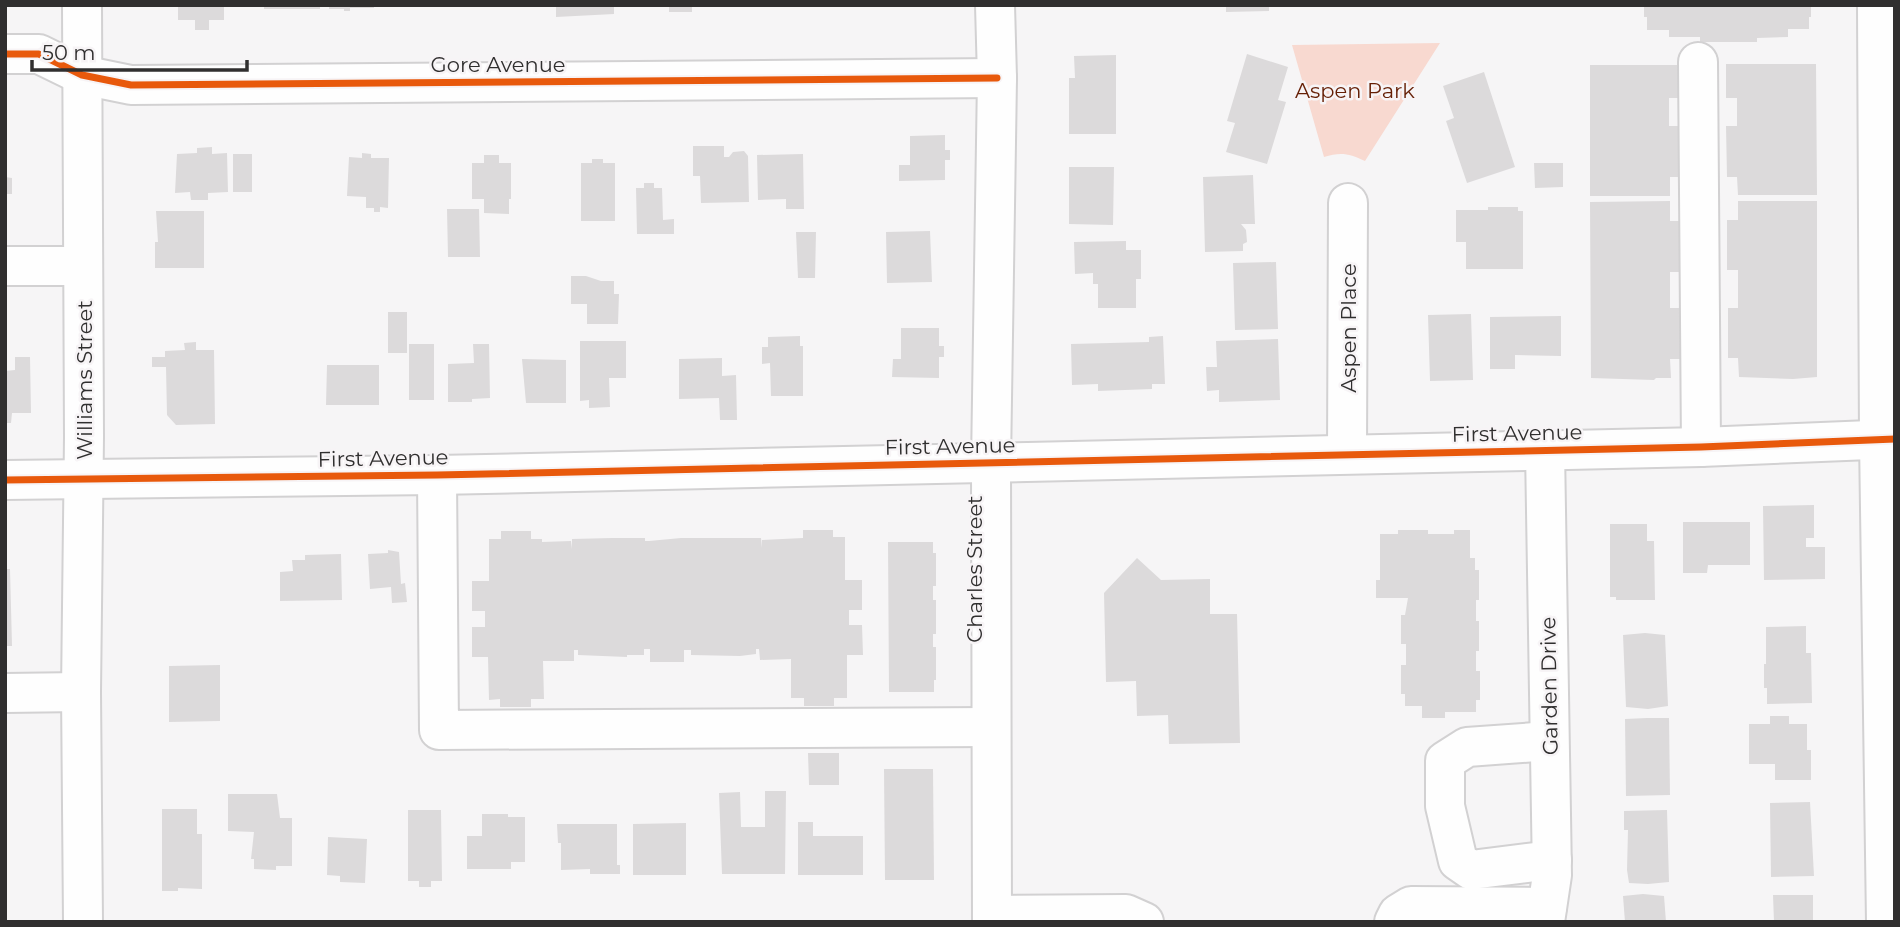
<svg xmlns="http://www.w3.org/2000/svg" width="1900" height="927" viewBox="0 0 1900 927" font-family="Montserrat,sans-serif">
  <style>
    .green { fill: #f8d9d0 }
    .building { fill: #dcdadb }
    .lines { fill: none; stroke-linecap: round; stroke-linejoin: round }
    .minor-casing { stroke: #d2d1d2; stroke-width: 42 }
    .minor { stroke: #fefefe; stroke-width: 38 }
    .cycleway-casing { stroke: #f7f4f6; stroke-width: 11 }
    .cycleway { stroke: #e8590c; stroke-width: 7 }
    .labels { text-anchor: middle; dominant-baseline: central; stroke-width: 5; stroke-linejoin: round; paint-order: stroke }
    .street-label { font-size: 21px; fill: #302f2f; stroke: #f7f4f6 }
    .park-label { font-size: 21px; fill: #651f05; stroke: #f7f4f6 }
  </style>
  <rect width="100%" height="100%" fill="#f6f5f6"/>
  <path class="green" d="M1440,43L1365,161C1349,153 1340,152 1324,157L1292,45Z"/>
  <g class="building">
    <path d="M178,5H224V20H209V30H195V20H178Z"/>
    <rect x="264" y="5" width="56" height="4"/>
    <path d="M329,5H374V8H350V11H344V9H329Z"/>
    <path d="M556,5H614V14L556,17Z"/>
    <rect x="669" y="5" width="23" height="7"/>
    <path d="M1226,5H1269V11L1226,12Z"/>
    <path d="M1648,5H1811V17H1809V29H1788V37L1757,38V42H1700V37H1669V30H1647V17H1644V7Z"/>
    <path d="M1247,54L1288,67L1278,100L1286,102L1267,164L1226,152L1235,123L1227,121Z"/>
    <path d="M1116,55V134H1069V78H1075L1074,56Z"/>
    <path d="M1726,64H1816L1817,195H1738L1737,177H1727L1726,126H1737V98H1726Z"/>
    <path d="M1590,65H1679V98H1669V126H1680V177H1670V196H1590Z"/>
    <path d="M1484,72L1515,167L1467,183L1446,121L1454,118L1443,86Z"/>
    <path d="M945,135V150H950V160H945V180L899,181V165H910V136Z"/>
    <path d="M693,146H724V157H729L733,152L744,151L748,156L749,202L701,203L700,176H693Z"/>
    <path d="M212,147V154L227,153L228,192L208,193V200H191L190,192L175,193L177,154L197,153V148Z"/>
    <path d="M362,153L371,154V158H389L388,208L380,207V212H374V208H366V197L347,196L349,157L362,158Z"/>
    <rect x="233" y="154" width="19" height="38"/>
    <path d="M803,154L804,209H786V199L758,200L757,155Z"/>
    <path d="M484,155H499V163H511V199H509V214L484,213V199H472V163H484Z"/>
    <path d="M592,159H603V163H615V221H581V163H592Z"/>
    <path d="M1534,163H1563V187L1535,188Z"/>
    <path d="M1069,167H1114L1113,225L1069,224Z"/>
    <path d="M1253,175L1255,224H1241L1246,230L1247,242L1243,244V251L1205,252L1203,177Z"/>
    <path d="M5,177L12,178V194H5Z"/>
    <path d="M644,183H654V188H662L663,220L674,219V234H637L636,188H644Z"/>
    <path d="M1670,201V221H1681V272H1670V308H1681V359H1670L1671,378H1656L1654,380L1591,378L1590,202Z"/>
    <path d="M1738,201H1817V377L1793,379L1739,377L1738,358H1728V308H1738V270H1727V220H1738Z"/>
    <path d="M1488,207H1518V211H1523V269H1466V242H1456V210H1488Z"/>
    <path d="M447,209H479L480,257H448Z"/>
    <path d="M156,211H204V268H155V242H158Z"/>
    <path d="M930,231L932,282L887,283L886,232Z"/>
    <path d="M796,232H816L815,278H798Z"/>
    <path d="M1126,241V250H1141V279H1136V308H1098V284H1093V273L1075,274L1074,242Z"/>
    <path d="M1276,262L1278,329L1235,330L1233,263Z"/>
    <path d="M571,276H586L601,281H614V294H619L618,324H587V304H571Z"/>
    <rect x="388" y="312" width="19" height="41"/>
    <path d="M1471,314L1473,380L1430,381L1428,315Z"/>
    <path d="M1561,316V356L1515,355V369H1490V317Z"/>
    <path d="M901,328H939V346H944V357H939V378L892,377L893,359H901Z"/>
    <path d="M800,336V346H803V396H771L770,363L762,364V347H768V337Z"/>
    <path d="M1163,336L1165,384H1152V389L1098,391V384L1072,385L1071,344L1149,342V337Z"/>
    <path d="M1278,339L1280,400L1219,402V390L1207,391L1206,367H1217L1216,341Z"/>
    <path d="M580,341H626V378H609L610,407L589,408V400L580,401Z"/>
    <path d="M196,342V350H214L215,424L176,425L167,415L166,367H152V357H165V351L185,350L184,343Z"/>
    <rect x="409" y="344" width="25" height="56"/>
    <path d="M473,344H489L490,398L472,399V402H448V364L474,363Z"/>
    <path d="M15,357H30L31,413H12L11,423H5V371L15,370Z"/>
    <path d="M722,358V376L736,375L737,420H720L719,398L679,399V359Z"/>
    <path d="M522,359L566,360V403H526Z"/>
    <path d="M327,365H379V405H326Z"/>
    <path d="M1814,505V538H1806V547H1825V579L1764,580L1763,506Z"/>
    <path d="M1683,522H1750V565H1708L1707,573H1683Z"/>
    <path d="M1610,524H1647V541H1654L1655,600H1616V597H1610Z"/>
    <path d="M803,530H833V537H845V580H862V610H849V625H862L863,655H847V698H834V706H804V698H791V659L760,660L759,649H756V654L740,656L691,655V650H684V662H650V649H644V655H627V657L578,655V650H574V661H543L544,699H531V707H500V699L489,700L488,657H472V627H485V611H472V581H489V539H501V531H531V539H542V542L571,541L572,549V539L612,538H645V541H649L681,538H761L762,548V540L803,538Z"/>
    <path d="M1398,530H1428V534H1454V530H1470V558H1475V570H1479V600H1476V621H1479V651H1476V671H1480V700H1476V712H1445V718H1422V706H1405V694H1401V665H1406V644H1401V615H1405L1408,598H1376V580H1380V534H1398Z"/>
    <path d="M888,542H933V553H936V586H933V600H936V634H933V647H936V680H934V692H889Z"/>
    <path d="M388,550L399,552L401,584L405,583L407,602L392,603L391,587L370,589L368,554L388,553Z"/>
    <path d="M341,554L342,600L280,601V572L293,571L292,560H305V555Z"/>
    <path d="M1137,558L1161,580L1210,579V614H1237L1240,743L1169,744L1168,715L1137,716L1136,681L1106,682L1104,593Z"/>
    <path d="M5,569H10L12,646H5Z"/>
    <path d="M1806,626V653H1811L1812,703L1767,704V688H1764V664H1766V627Z"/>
    <path d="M1645,633L1665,635L1668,706L1648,709L1626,707L1623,635Z"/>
    <path d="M220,665V721L169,722V666Z"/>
    <path d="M1770,716H1789V724H1807V750H1811V780H1775V764H1749V724H1770Z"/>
    <path d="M1647,718H1669L1670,795L1626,796L1625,719Z"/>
    <path d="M808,753H839V785H809Z"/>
    <path d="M884,769H933L934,880H885Z"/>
    <path d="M765,791H786L785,874H722L719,793L740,792L741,827H765Z"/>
    <path d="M228,794H277L280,818H292V866H276V870L254,869V859H251L254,832L228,831Z"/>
    <path d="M1810,802L1814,876L1771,877L1770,803Z"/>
    <path d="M162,809H197V834H202V889L178,888V891H162Z"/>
    <path d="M408,810H441L442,881H431V887H419V881H408Z"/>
    <path d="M1667,810L1669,882L1648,884L1629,883L1627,870L1628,830H1624V811Z"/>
    <path d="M482,814H508V817H525V862H511V869H467V836H482Z"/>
    <path d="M798,822H813V836H863V875H798Z"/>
    <path d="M686,823V875H633V824Z"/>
    <path d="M557,824H617V865H620V874H590V869L561,870V843H558Z"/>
    <path d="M328,837L367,839L365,883L340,882V876L327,875Z"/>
    <path d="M1643,894L1664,896L1666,922H1625L1623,896Z"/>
    <path d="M1773,895H1813V922H1774Z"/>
  </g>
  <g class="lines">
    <defs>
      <g id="minor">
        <path d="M82,5L84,437L81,692L83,922"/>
        <path d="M1877,5L1879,439L1886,922"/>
        <path d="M5,54H39L82,75L131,85L997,78"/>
        <path d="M1698,62L1701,447"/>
        <path d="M5,266H83"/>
        <path d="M1347,454L1348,203"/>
        <path d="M437,475L439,730L991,727"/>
        <path d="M5,480L437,475L1701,447L1895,439"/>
        <path d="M5,693L81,692"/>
        <path d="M1549,741L1467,747L1445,761V806L1458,861L1471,870L1552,860"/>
        <path d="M992,915L1126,914L1144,922"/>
        <path d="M992,922L991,463L997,78L995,5"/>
        <path d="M1394,922L1398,914L1411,906L1547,907"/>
        <path d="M1545,922L1552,875L1545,450"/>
      </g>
    </defs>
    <use href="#minor" class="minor-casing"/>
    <use href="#minor" class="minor"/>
    <defs>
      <g id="cycleway">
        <path d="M5,54H39L82,75L131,85L997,78"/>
        <path d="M5,480L437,475L1701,447L1895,439"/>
      </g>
    </defs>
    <use href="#cycleway" class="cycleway-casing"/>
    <use href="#cycleway" class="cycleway"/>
  </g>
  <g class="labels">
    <g class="street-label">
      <text x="498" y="64">Gore Avenue</text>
      <text transform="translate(1348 328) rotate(-90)">Aspen Place</text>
      <text transform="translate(84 380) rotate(-90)">Williams Street</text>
      <text transform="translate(1517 433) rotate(-1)">First Avenue</text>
      <text transform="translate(950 446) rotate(-1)">First Avenue</text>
      <text transform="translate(383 458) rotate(-1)">First Avenue</text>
      <text transform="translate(974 569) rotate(-90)">Charles Street</text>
      <text transform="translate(1549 686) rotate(-91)">Garden Drive</text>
    </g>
    <g class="park-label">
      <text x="1355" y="90">Aspen Park</text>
    </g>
  </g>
  <rect width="1900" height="927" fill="none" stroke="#302f2f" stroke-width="14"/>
  <path d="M32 60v10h215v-10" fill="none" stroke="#302f2f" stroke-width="3.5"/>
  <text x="42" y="60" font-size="21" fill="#302f2f" stroke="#f7f4f6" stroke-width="5" paint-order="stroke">50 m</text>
</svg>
